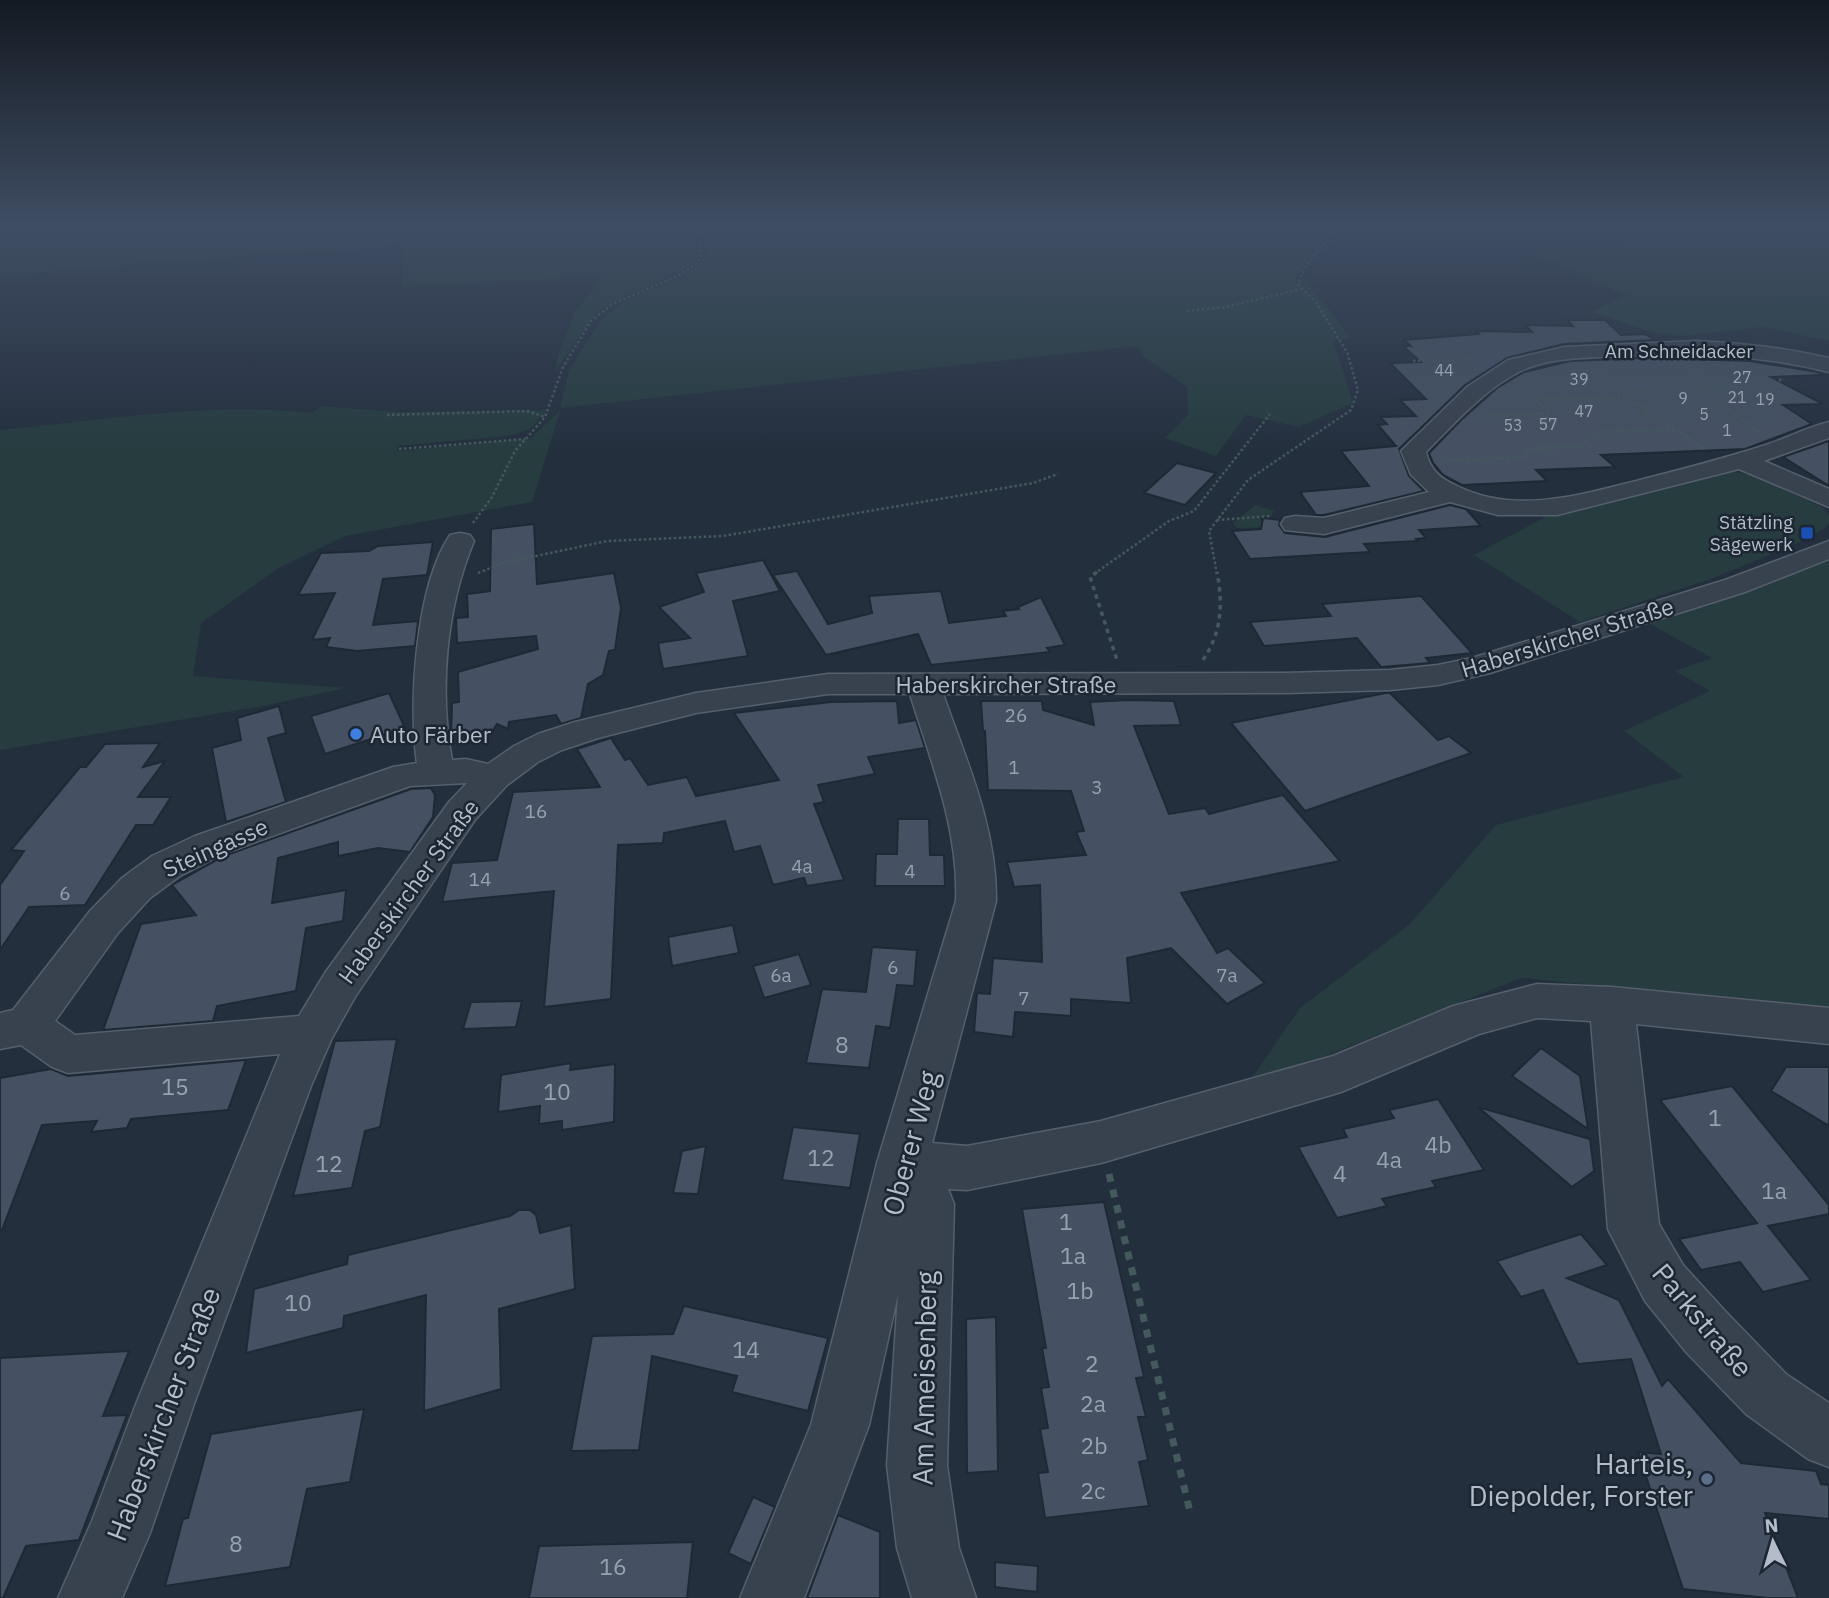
<svg xmlns="http://www.w3.org/2000/svg" width="1829" height="1598" viewBox="0 0 1829 1598" font-family="'IBM Plex Sans',sans-serif">
  <style>
    .green { fill: #263c3f }
    .building { fill: #455162; stroke: #1f2835; stroke-width: 2 }
    .lines { fill: none; stroke-linecap: round; stroke-linejoin: round }
    .minor-casing { stroke: #565f6c; stroke-width: 3 }
    .path-far2 { stroke: #44595c; stroke-width: 2.5; stroke-dasharray: 2.5 2.5; stroke-linecap: butt }
    .path-far1 { stroke: #44595c; stroke-width: 3.5; stroke-dasharray: 4.5 4.5; stroke-linecap: butt }
    .path { stroke: #44595c; stroke-width: 7; stroke-dasharray: 8 8; stroke-linecap: butt }
    .minor { fill: #38414e; fill-rule: evenodd }
    .transit-dot { fill: #1a4fb4; stroke: #1d2633; stroke-width: 2.5 }
    .shop-dot { fill: #3f7fe0; stroke: #1d2633; stroke-width: 2.5 }
    .service-dot { fill: #5c6f8a; stroke: #1d2633; stroke-width: 2.5 }
    .labels { text-anchor: middle; dominant-baseline: central; stroke-width: 5; stroke-linejoin: round; paint-order: stroke }
    .far-number-label { font-size: 16px; fill: #98a1af }
    .far-street-label { font-size: 19px; fill: #b4bcc9; stroke: #1d2633 }
    .far-poi-label { font-size: 19px; fill: #b4bcc9; stroke: #1d2633; text-anchor: end }
    .number-label { font-size: 19px; fill: #98a1af }
    .street-label { font-size: 23px; fill: #b4bcc9; stroke: #1d2633 }
    .poi-label { font-size: 23px; fill: #b4bcc9; stroke: #1d2633; text-anchor: start }
    .near-number-label { font-size: 23px; fill: #98a1af }
    .near-street-label { font-size: 28px; fill: #b4bcc9; stroke: #1d2633 }
    .near-poi-label { font-size: 28px; fill: #b4bcc9; stroke: #1d2633; text-anchor: end }
  </style>
  <rect width="100%" height="100%" fill="#242f3e"/>
  <g class="green">
    <path d="M0,227H308L312,230L343,227L346,232L433,231L427,227H692L699,251L689,266L601,309L590,321L555,372L558,356L574,314L602,277L402,286V246L193,259L0,276Z"/>
    <path d="M699,227H1340C1326,236 1299,269 1292,284L1304,278L1351,338L1333,341L1353,403L1299,427L1246,415L1216,456L1165,438L1188,415L1187,387L1143,356L1138,346L560,408L569,370L602,319L622,303L693,269C713,255 706,247 699,227Z"/>
    <path d="M1763,227H1829V341L1764,327L1684,336L1655,333L1591,312L1627,296L1529,251Z"/>
    <path d="M322,406L397,412L547,410L530,429L508,436L398,446L397,451L531,438L560,411L532,502L345,536L277,569L201,623L193,676L346,688L258,707L0,750V430C104,420 208,402 312,413Z"/>
    <path d="M1726,471L1756,475L1822,507L1829,515V525L1807,539L1711,579L1580,622L1474,555L1555,512Z"/>
    <path d="M1255,505L1274,511L1271,516L1260,517V520L1271,522L1270,527L1237,528L1233,523Z"/>
    <path d="M1829,559V1008L1521,978L1245,1088L1300,1008L1410,924L1496,825L1684,777L1624,731L1710,691L1675,671L1712,658L1648,623Z"/>
  </g>
  <g class="building">
    <path d="M1567,320H1605L1621,335L1645,334L1655,340L1564,344L1507,358L1465,385L1399,449L1409,476L1424,491L1324,515H1316L1300,492L1369,486L1341,451L1396,446L1378,425L1387,424L1380,417L1416,416L1400,400L1426,399L1390,363L1421,362L1403,346H1411L1404,340L1479,334L1476,331L1532,332L1525,325L1573,326Z"/>
    <path d="M1644,358L1750,361L1817,372L1822,375L1771,377L1823,404L1783,405L1812,424L1745,449L1601,455L1615,467L1536,470L1547,481L1462,485L1443,475L1433,463L1429,453L1461,420L1497,388L1524,372L1570,361Z"/>
    <path d="M1829,441V486L1783,457Z"/>
    <path d="M1177,463L1216,473L1185,505L1144,493Z"/>
    <path d="M1450,505L1466,509L1481,526L1419,530L1426,538L1416,539L1418,541L1364,544L1370,552L1250,559L1232,531L1261,529L1263,518L1280,520L1279,525L1285,533L1325,537Z"/>
    <path d="M534,524L537,584L614,573L621,608L615,650L609,651L603,675L588,684L581,718L561,724L556,715L509,722L508,729L497,724L493,730L451,737L452,703L459,702L458,672L538,649L536,636L457,643L456,618L468,617L467,594L490,591L491,529Z"/>
    <path d="M433,542L427,575L383,579L373,625L418,621L415,646L357,651L326,647L330,638L312,640L335,593L298,595L321,553L369,551L378,546Z"/>
    <path d="M763,560L780,591L733,601L748,656L663,669L658,643L690,638L659,607L704,592L696,573Z"/>
    <path d="M797,571L828,624L872,613L869,596L941,591L949,623L1006,616L1003,611L1019,609L1018,607L1041,597L1065,645L1047,648L1050,652L931,665L918,634L826,655L773,575Z"/>
    <path d="M1421,596L1472,653L1426,658L1430,663L1381,667L1357,638L1264,646L1250,622L1331,616L1322,604Z"/>
    <path d="M389,693L405,728L325,754L311,716Z"/>
    <path d="M1386,693H1390L1438,740L1449,736L1471,753L1305,811L1231,723Z"/>
    <path d="M1129,700L1174,701L1181,725L1134,726L1169,814L1205,808L1209,814L1283,795L1340,861L1181,893L1217,953L1228,948L1265,983L1227,1004L1171,948L1127,958L1131,1003L1071,999V1016L1015,1012L1013,1037L974,1032L977,993L990,994L993,958L1042,962L1040,885L1014,887L1007,862L1086,855L1076,832L1084,831L1071,791L988,790L985,731H983L981,701H1042L1043,710L1094,725L1090,702Z"/>
    <path d="M897,701L899,723L916,720L925,748L868,757L875,774L818,785L824,802L814,804L844,880L807,886L804,878L773,885L760,846L734,852L725,821L664,833L663,843L618,845L611,999L544,1007L554,891L442,902L452,863L497,860L513,792L600,787L577,749L611,738L625,760L630,758L648,785L687,777L696,796L779,780L734,713L831,702Z"/>
    <path d="M279,706L286,733L268,738L286,802L226,822L212,748L241,740L237,718Z"/>
    <path d="M160,743L143,767L165,761L138,797H171L153,825H136L85,905L29,907L0,950V885L24,851L11,850L80,767H86L105,744Z"/>
    <path d="M431,788L435,795L433,817L410,852L378,848L338,856V842L278,858L272,903L346,890L343,921L306,928L296,991L217,1006L213,1021L103,1030L141,924L196,915L172,885L224,856L411,789Z"/>
    <path d="M898,819H929L930,855H944L945,886H875L876,854H897Z"/>
    <path d="M733,925L739,953L672,966L668,937Z"/>
    <path d="M872,947L917,950L914,986L897,985L890,1028L876,1026L869,1068L806,1063L822,989L866,992Z"/>
    <path d="M799,954L811,985L764,998L753,966Z"/>
    <path d="M522,1001L516,1027L463,1029L471,1002Z"/>
    <path d="M397,1039L380,1127L365,1131L352,1188L293,1196L335,1041Z"/>
    <path d="M1541,1048L1580,1076L1588,1129L1512,1076Z"/>
    <path d="M246,1060L228,1110L131,1119L127,1128L91,1132L97,1121L42,1125L2,1230H0V1078L51,1069L68,1076Z"/>
    <path d="M571,1063L570,1070L615,1064L614,1122L562,1130V1121L539,1124L540,1106L498,1112L501,1075Z"/>
    <path d="M1786,1067H1829V1126L1771,1091Z"/>
    <path d="M1732,1086L1829,1205V1214L1768,1226L1811,1280L1763,1292L1740,1262L1701,1270L1679,1239L1757,1223L1660,1100Z"/>
    <path d="M1438,1099L1484,1170L1432,1181L1436,1187L1382,1199L1387,1206L1337,1218L1298,1147L1347,1137L1343,1129L1394,1118L1389,1110Z"/>
    <path d="M1478,1107L1590,1139L1594,1171L1572,1187Z"/>
    <path d="M793,1127L860,1134L850,1188L782,1180Z"/>
    <path d="M706,1146L698,1194L673,1193L682,1151Z"/>
    <path d="M1104,1202L1144,1377L1136,1378L1146,1417H1138L1148,1460L1139,1462L1149,1506L1045,1518L1038,1473L1048,1472L1040,1429L1048,1428L1041,1388L1049,1387L1042,1348H1046L1022,1209Z"/>
    <path d="M519,1210H530L536,1215L540,1233L571,1225L575,1289L499,1309L501,1389L424,1411L426,1295L344,1316L343,1328L246,1353L254,1289L347,1264L348,1255L510,1216Z"/>
    <path d="M1581,1234L1607,1265L1567,1278L1619,1300L1662,1386L1668,1379L1741,1463L1816,1471L1821,1484L1829,1485V1519L1765,1513L1798,1598H1768L1683,1589L1638,1452L1661,1454L1631,1359L1578,1364L1543,1290L1521,1297L1497,1261Z"/>
    <path d="M684,1306L828,1338L808,1411L732,1392L737,1376L652,1356L639,1450L571,1451L592,1336L673,1334Z"/>
    <path d="M996,1317L998,1471L967,1473L966,1319Z"/>
    <path d="M129,1351L103,1416L127,1415L79,1540L26,1546L3,1598H0V1358Z"/>
    <path d="M364,1409L350,1482L307,1489L290,1567L165,1586L183,1519L188,1518L211,1434Z"/>
    <path d="M753,1497L775,1507L751,1564L728,1553Z"/>
    <path d="M838,1515L880,1532V1598H807Z"/>
    <path d="M693,1542L687,1598H529L539,1546Z"/>
    <path d="M995,1562L1038,1566L1037,1592L995,1587Z"/>
  </g>
  <g class="lines">
    <defs>
      <g id="minor">
        <path d="M1696,341C1742,343 1785,348 1829,358V372C1758,354 1690,353 1617,356C1586,358 1552,357 1523,370C1485,388 1455,423 1426,452C1430,470 1441,479 1457,486C1516,515 1580,495 1640,480C1683,469 1726,458 1769,444C1789,437 1808,427 1829,422V438L1764,461L1829,489V507L1739,469L1557,515H1498L1450,502L1324,534L1285,530L1281,524L1285,518L1295,516L1324,518L1429,492L1411,475L1401,451L1467,387L1508,360L1565,347Z"/>
        <path d="M460,533L470,535L474,541C446,608 439,690 452,760L466,759L488,764L514,746L538,734L575,722L696,693L828,674L1285,673L1390,670L1438,665L1472,658L1725,580L1829,541V559L1745,592L1490,673L1438,685L1390,690L1285,693L943,694C967,762 997,828 996,901L932,1143L967,1146L1101,1121L1333,1056L1453,1006L1537,984L1612,987L1829,1008V1044L1636,1024L1659,1224L1683,1265L1726,1312L1786,1374L1829,1403V1467L1808,1459L1746,1414L1686,1352L1645,1301L1608,1229L1591,1021L1537,1018L1479,1034L1341,1092L1101,1163L967,1190L948,1189L954,1204L947,1465L959,1548L976,1598H912L897,1548L887,1465L898,1294L869,1425L804,1598H740L811,1425L877,1163L956,901C959,829 931,762 910,694H828L696,713L598,738L562,750L538,762L507,785L475,820L355,997L332,1038L311,1086L194,1404L150,1533L122,1598H58L92,1521L136,1404L280,1054L68,1073L52,1067L21,1045L0,1049V1013L13,1010L90,911L122,878L152,856L195,836L393,767L417,763C408,704 416,585 450,535ZM467,783L449,802L325,973L299,1016L75,1035L55,1021L118,933L150,898L180,876L223,854L410,786Z"/>
      </g>
    </defs>
    <use href="#minor" class="minor-casing"/>
    <g class="path-far2">
      <path d="M459,229L664,227"/>
      <path d="M1187,311L1226,307L1300,289"/>
      <path d="M1413,361L1470,359"/>
      <path d="M1692,370L1719,389"/>
      <path d="M1599,371L1626,392"/>
      <path d="M1528,383L1548,400"/>
      <path d="M1696,387L1760,433"/>
      <path d="M1618,398L1649,409L1644,412L1677,429"/>
      <path d="M1533,399L1617,398L1630,390L1781,386L1780,379H1783"/>
      <path d="M387,415L527,411L545,417"/>
      <path d="M1482,416L1550,413L1534,399"/>
      <path d="M399,449L525,439"/>
      <path d="M1447,461L1525,457L1528,449L1581,446L1591,436L1604,432L1677,430L1704,449"/>
      <path d="M1217,520L1272,516"/>
      <path d="M473,523L492,497L515,451L545,417L563,367L591,321L611,305L679,275L698,263L702,248L695,227"/>
      <path d="M478,573L503,563L607,541L723,536L1033,483L1058,474"/>
      <path d="M1094,574L1169,521L1194,511L1270,414"/>
      <path d="M1217,574L1209,531L1248,480L1351,410L1358,390L1347,352L1316,302L1298,285C1304,263 1325,240 1344,227"/>
    </g>
    <g class="path-far1">
      <path d="M1097,572L1090,577L1117,660"/>
      <path d="M1203,660C1222,632 1223,604 1217,572"/>
    </g>
    <path class="path" d="M1109,1174L1191,1516"/>
    <use href="#minor" class="minor"/>
  </g>
  <linearGradient id="sky" x2="0" y2="1"><stop stop-color="#141a22"/><stop offset="0.5" stop-color="#3f4d63"/><stop offset="1" stop-color="#3f4d63" stop-opacity="0"/></linearGradient>
  <rect width="1829" height="451" fill="url(#sky)"/>
  <rect class="transit-dot" x="1800" y="526" width="14" height="14" rx="3.5"/>
  <circle class="shop-dot" cx="356" cy="734" r="7"/>
  <circle class="service-dot" cx="1707" cy="1479" r="7"/>
  <g class="labels">
    <g class="far-number-label">
      <text x="1444" y="370">44</text>
      <text x="1742" y="377">27</text>
      <text x="1579" y="379">39</text>
      <text x="1737" y="397">21</text>
      <text x="1683" y="398">9</text>
      <text x="1765" y="399">19</text>
      <text x="1584" y="411">47</text>
      <text x="1704" y="414">5</text>
      <text x="1548" y="424">57</text>
      <text x="1513" y="425">53</text>
      <text x="1727" y="430">1</text>
    </g>
    <g class="far-street-label">
      <text x="1679" y="351">Am Schneidacker</text>
    </g>
    <g class="far-poi-label">
      <text x="1793" y="522">Stätzling<tspan x="1793" dy="22">Sägewerk</tspan></text>
    </g>
    <g class="number-label">
      <text x="1016" y="715">26</text>
      <text x="1014" y="767">1</text>
      <text x="1097" y="787">3</text>
      <text x="536" y="811">16</text>
      <text x="802" y="866">4a</text>
      <text x="910" y="871">4</text>
      <text x="480" y="879">14</text>
      <text x="65" y="893">6</text>
      <text x="893" y="967">6</text>
      <text x="781" y="975">6a</text>
      <text x="1227" y="975">7a</text>
      <text x="1024" y="998">7</text>
    </g>
    <g class="street-label">
      <text transform="translate(1567 637) rotate(-17)">Haberskircher Straße</text>
      <text x="1006" y="684">Haberskircher Straße</text>
      <text transform="translate(215 847) rotate(-24)">Steingasse</text>
      <text transform="translate(408 891) rotate(-54)">Haberskircher Straße</text>
    </g>
    <g class="poi-label">
      <text x="370" y="734">Auto Färber</text>
    </g>
    <g class="near-number-label">
      <text x="842" y="1044">8</text>
      <text x="175" y="1086">15</text>
      <text x="557" y="1091">10</text>
      <text x="1715" y="1117">1</text>
      <text x="1438" y="1144">4b</text>
      <text x="821" y="1157">12</text>
      <text x="1389" y="1159">4a</text>
      <text x="329" y="1163">12</text>
      <text x="1340" y="1173">4</text>
      <text x="1774" y="1190">1a</text>
      <text x="1066" y="1221">1</text>
      <text x="1073" y="1255">1a</text>
      <text x="1080" y="1290">1b</text>
      <text x="298" y="1302">10</text>
      <text x="746" y="1349">14</text>
      <text x="1092" y="1363">2</text>
      <text x="1093" y="1403">2a</text>
      <text x="1094" y="1445">2b</text>
      <text x="1093" y="1490">2c</text>
      <text x="236" y="1543">8</text>
      <text x="613" y="1566">16</text>
    </g>
    <g class="near-street-label">
      <text transform="translate(910 1143) rotate(-75)">Oberer Weg</text>
      <text transform="translate(1703 1320) rotate(50)">Parkstraße</text>
      <text transform="translate(924 1378) rotate(-89)">Am Ameisenberg</text>
      <text transform="translate(163 1414) rotate(-69)">Haberskircher Straße</text>
    </g>
    <g class="near-poi-label">
      <text x="1693" y="1463">Harteis,<tspan x="1693" dy="32">Diepolder, Forster</tspan></text>
    </g>
  </g>
  <g transform="translate(1773 1542) rotate(355)" stroke="#1d2633" stroke-width="5" paint-order="stroke">
  <path d="M0-5L12 26L0 18L-12 26Z" fill="#b4bcc9"/>
  <text y="-10" font-size="19" font-weight="bold" text-anchor="middle" fill="#b4bcc9">N</text>
  </g>
</svg>
